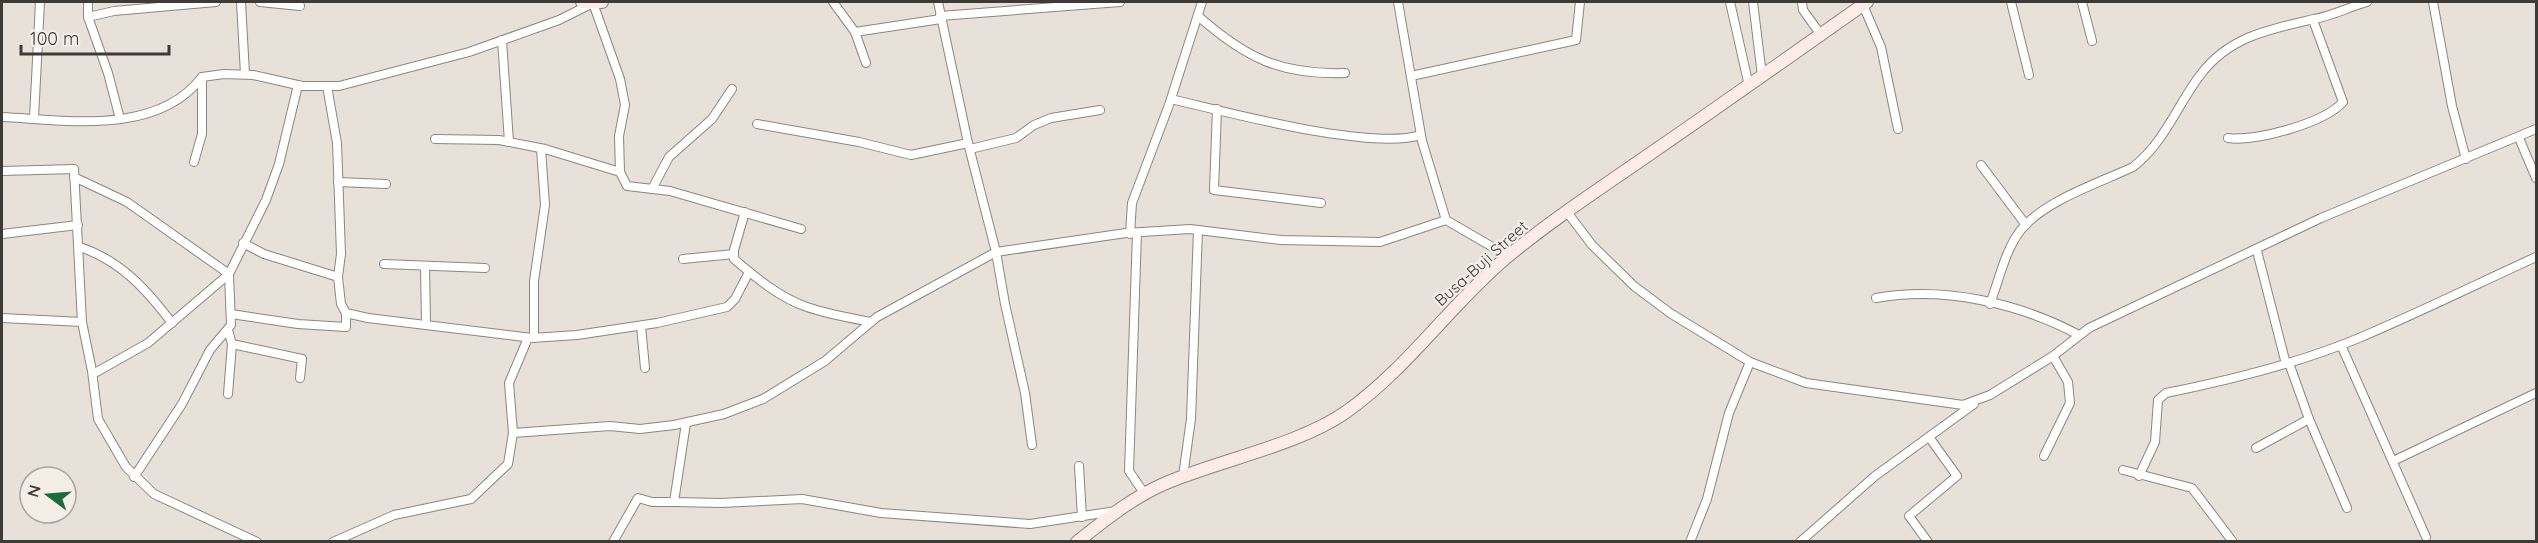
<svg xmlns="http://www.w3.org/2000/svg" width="2538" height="543" viewBox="0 0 2538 543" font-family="Quicksand,sans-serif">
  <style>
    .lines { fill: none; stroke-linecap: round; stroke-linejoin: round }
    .street-casing { stroke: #8c8680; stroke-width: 10 }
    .secondary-casing { stroke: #8c8680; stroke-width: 14 }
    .street { stroke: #fff; stroke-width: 8 }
    .secondary { stroke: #fdebe7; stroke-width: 12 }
    .labels { text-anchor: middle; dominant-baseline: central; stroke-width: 4.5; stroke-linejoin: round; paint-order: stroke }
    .street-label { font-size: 16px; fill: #3d3a38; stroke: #f5eee7 }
  </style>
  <rect width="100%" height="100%" fill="#e7e1da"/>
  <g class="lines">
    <defs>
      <g id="street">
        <path d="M88,2V17L108,73L120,119"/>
        <path d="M241,2L245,74"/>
        <path d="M260,2L300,6"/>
        <path d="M833,2L855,32L866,63"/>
        <path d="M938,2L968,143L996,252L1005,304L1025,393L1032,445"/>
        <path d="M1398,2L1422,141L1446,220L1508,256"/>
        <path d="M1730,2L1749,86"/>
        <path d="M1753,2L1762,76"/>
        <path d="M1802,2L1803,10L1821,35"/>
        <path d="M2011,2L2029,75"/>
        <path d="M2082,2L2092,41"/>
        <path d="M2433,2L2452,106L2466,159"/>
        <path d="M1863,5L1881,47L1898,129"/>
        <path d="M940,16L1120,2"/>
        <path d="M1198,16C1246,58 1280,75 1345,73"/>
        <path d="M88,17L114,11L216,2"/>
        <path d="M855,32L941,19"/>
        <path d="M502,40L509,142"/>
        <path d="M1411,76L1576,40L1580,2"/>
        <path d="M327,86L337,143L341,254L338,277L341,304L346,313L368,318L532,338L577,335L657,323L727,307L735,299L749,272"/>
        <path d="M1171,99C1228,112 1369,151 1421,135"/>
        <path d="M1217,109L1214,190L1321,203"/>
        <path d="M2,117C66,120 157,136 202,77L224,74L253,75L302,86H339L469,52L559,20L593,3L620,79L625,105L619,136L620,172L627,186L670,191L801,229"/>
        <path d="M34,118L40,2"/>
        <path d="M757,124L859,142L911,155L968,143"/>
        <path d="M2228,138C2256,142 2324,123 2343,102L2313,20"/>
        <path d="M2519,138L2536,178"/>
        <path d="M435,139L499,140L545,149L620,172"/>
        <path d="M970,149L1016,138L1034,125L1051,118L1100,110"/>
        <path d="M194,162L202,134V77"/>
        <path d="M1981,165L2026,225"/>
        <path d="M2,171L74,169L82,322L92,371L98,419L126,467L154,494L257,542"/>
        <path d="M74,177L127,202L229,274L148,343L93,374"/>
        <path d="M338,182L386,184"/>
        <path d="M652,189L669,157L712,119L732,89"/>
        <path d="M745,212L734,250V259C755,277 780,298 807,307C827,314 850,318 871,322"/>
        <path d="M1567,212L1592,245L1634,286L1670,313L1750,362L1806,383L1963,405L1990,395L2053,356L2089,328L2321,218L2536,129"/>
        <path d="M1137,233L1129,471L1144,493"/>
        <path d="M2,234L78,225"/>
        <path d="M1130,234L1132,203L1169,105L1202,2"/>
        <path d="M243,243L264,254L338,277"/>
        <path d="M80,247C121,261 146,289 172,323"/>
        <path d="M2257,251L2286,364"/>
        <path d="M683,259L734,254"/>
        <path d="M384,264L485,268"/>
        <path d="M425,267L426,323"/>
        <path d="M1876,298C1944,286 2019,303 2079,335"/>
        <path d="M1990,304C1999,280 2005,251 2020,231C2043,201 2099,183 2133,167C2165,142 2177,105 2201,74C2230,36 2271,29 2314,19C2332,16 2349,7 2367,2"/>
        <path d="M231,314L298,324L346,327V313"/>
        <path d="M2,318L82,322"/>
        <path d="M641,326L645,368"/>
        <path d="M534,338V281L545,205L541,149"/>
        <path d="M232,344L302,359L300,378"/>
        <path d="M2341,345L2426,537"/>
        <path d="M2289,363L2309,419L2347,508"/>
        <path d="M228,394L232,344L228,330"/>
        <path d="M686,423L674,502L721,503L802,499L881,513L1030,524L1116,511"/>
        <path d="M513,433L610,426L640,429L674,425L724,414L763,399L825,361L877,317L996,252L1126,233L1190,229L1281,240L1380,242L1446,220"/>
        <path d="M2256,448L2309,419"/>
        <path d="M2044,456L2070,403L2068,382L2053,356"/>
        <path d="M2393,461L2536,393"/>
        <path d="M1079,466L1082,517"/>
        <path d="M2123,470L2192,488L2233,542"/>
        <path d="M1183,476L1191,419L1198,230"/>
        <path d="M2139,476L2155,442L2158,400L2166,393C2231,380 2297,364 2359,338C2418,313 2477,284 2536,257"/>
        <path d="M134,477L182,404L210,350L231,325L229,274L266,200L279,164L298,85"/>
        <path d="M333,542L394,515L471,499L508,464L513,433L509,383L528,338"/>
        <path d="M613,542L638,498L652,502H674"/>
        <path d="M1690,542L1707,499L1729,413L1750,362"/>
        <path d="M1800,542L1875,476L1974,404"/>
        <path d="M1928,542L1909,516L1957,476L1929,437"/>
      </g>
      <g id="secondary">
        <path d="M582,2H602"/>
        <path d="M1077,542C1105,520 1133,497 1166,483C1220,460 1299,445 1346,412C1407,369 1450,305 1507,257C1554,218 1607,184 1657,149C1727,101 1797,51 1867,2"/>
      </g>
    </defs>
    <use href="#street" class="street-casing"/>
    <use href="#secondary" class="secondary-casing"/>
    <use href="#street" class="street"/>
    <use href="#secondary" class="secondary"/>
  </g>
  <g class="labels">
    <g class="street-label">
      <text transform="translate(1481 263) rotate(-42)">Busa-Buji Street</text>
    </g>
  </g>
  <rect width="2538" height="543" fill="none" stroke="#3d3a38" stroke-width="6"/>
  <g transform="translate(48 495) rotate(286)"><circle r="28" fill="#f5eee7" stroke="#aba6a1" stroke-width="1.5"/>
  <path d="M0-4.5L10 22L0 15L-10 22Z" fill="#1d6c3c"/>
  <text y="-9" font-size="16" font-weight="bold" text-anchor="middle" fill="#3d3a38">N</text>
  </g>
  <path d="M21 45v9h148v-9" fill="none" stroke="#3d3a38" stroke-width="3"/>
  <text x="30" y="45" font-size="18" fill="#3d3a38" stroke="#f5eee7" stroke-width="4.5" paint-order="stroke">100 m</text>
</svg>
